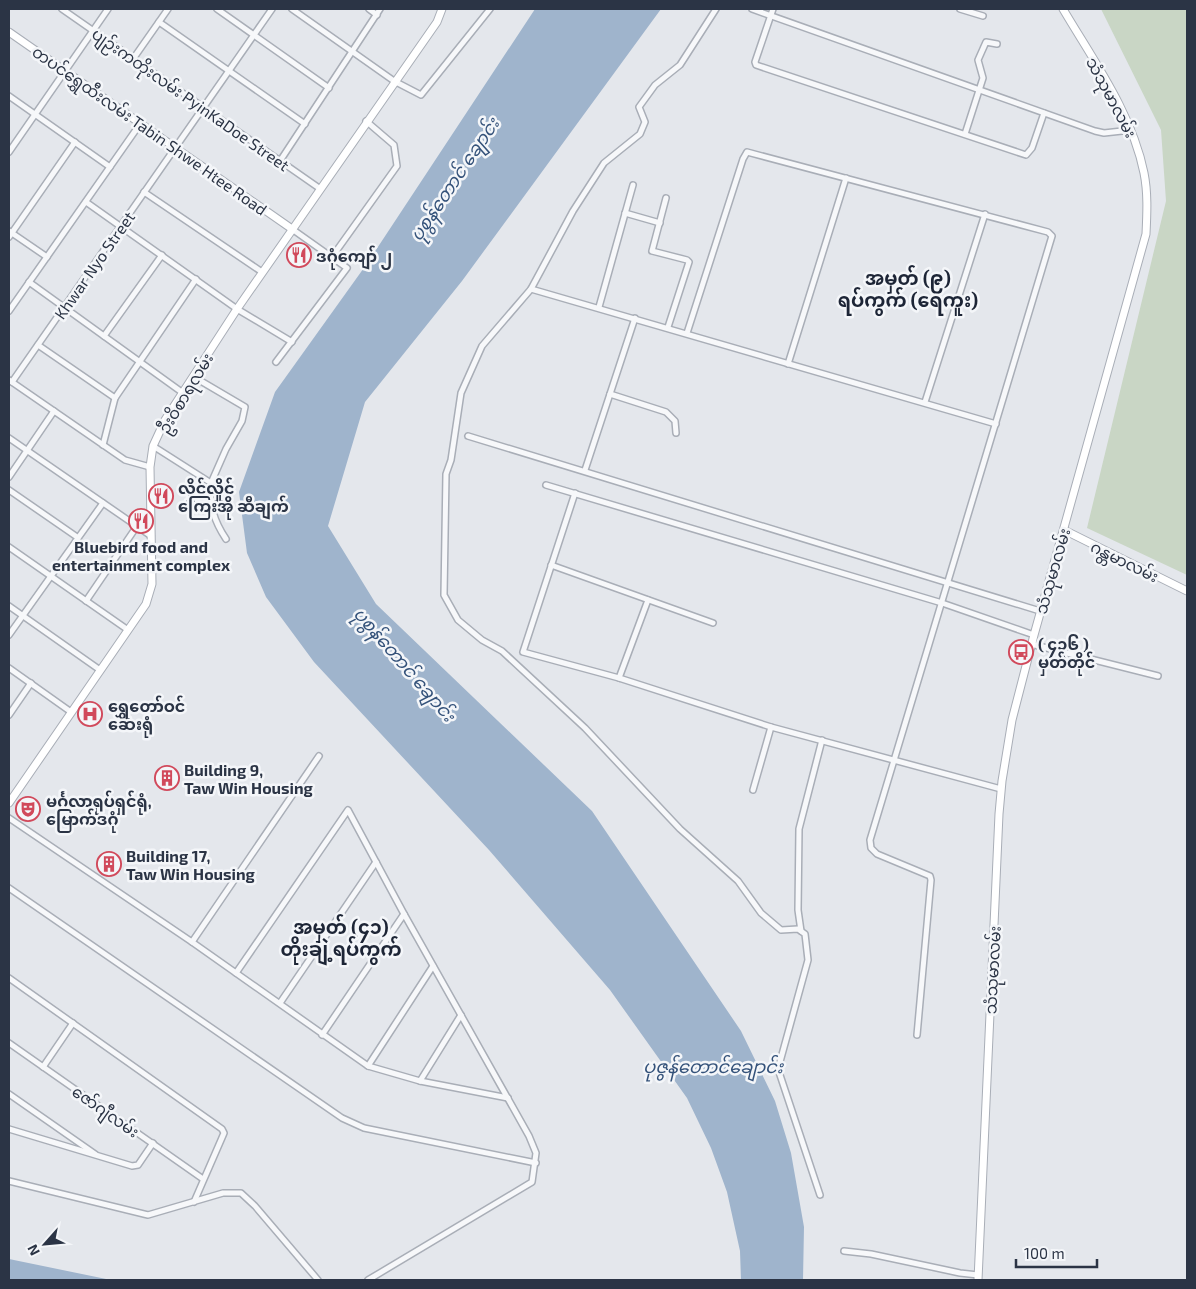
<svg xmlns="http://www.w3.org/2000/svg" width="1196" height="1289" viewBox="0 0 1196 1289" font-family="'Exo 2','Noto Sans Myanmar',sans-serif">
  <style>
    .green { fill: #c9d6c5 }
    .water { fill: #9fb4cc }
    .lines { fill: none; stroke-linecap: round; stroke-linejoin: round }
    .street-casing { stroke: #a9aeb7; stroke-width: 8 }
    .secondary-casing { stroke: #a9aeb7; stroke-width: 9 }
    .street { stroke: #f7f8fa; stroke-width: 5 }
    .secondary { stroke: #fff; stroke-width: 7 }
    .labels { text-anchor: middle; dominant-baseline: central; stroke-width: 5; stroke-linejoin: round; paint-order: stroke }
    .street-label { font-size: 16px; fill: #2b3445; stroke: #f4f6f9 }
    .poi-label { font-size: 16px; font-weight: bold; fill: #2b3445; stroke: #f4f6f9; text-anchor: start }
    .water-label { font-size: 18px; font-style: italic; fill: #34527a; stroke: #f4f6f9 }
    .quarter-label { font-size: 19px; font-weight: bold; fill: #1d2536; stroke: #f4f6f9 }
  </style>
  <rect width="100%" height="100%" fill="#e4e7ec"/>
  <path class="green" d="M1101,9H1187V575L1087,528L1166,201L1161,130Z"/>
  <g class="water">
    <path d="M535,9H661L462,281L365,402L328,526L376,604L592,811L741,1031L775,1101L791,1153L804,1227L803,1280H741L740,1251L727,1192L711,1148L687,1098L610,990L489,850L314,662L266,597L247,553L239,492L275,392L366,265Z"/>
    <path d="M9,1259L111,1280H9Z"/>
  </g>
  <g class="lines">
    <defs>
      <g id="street">
        <path d="M62,9L319,188"/>
        <path d="M217,9L329,88"/>
        <path d="M292,9L394,81L421,95L490,9"/>
        <path d="M369,9L377,15"/>
        <path d="M716,9L680,65L655,85L639,107L645,122L640,134L604,163L573,211L531,289L482,346L461,393L451,460L446,474L444,595L458,620L482,640L502,651L585,728L680,829L738,881L761,913L781,930L798,929L805,934L808,960L778,1069L820,1195"/>
        <path d="M752,9L1095,131L1104,133L1131,130"/>
        <path d="M773,9L755,62L756,65L1026,155L1032,148L1044,113"/>
        <path d="M960,9L983,16"/>
        <path d="M159,22L305,124"/>
        <path d="M133,59L168,9"/>
        <path d="M9,96L110,167"/>
        <path d="M965,134L983,78L978,60L986,42L997,44"/>
        <path d="M9,152L108,9"/>
        <path d="M280,161L380,9"/>
        <path d="M144,192L262,272"/>
        <path d="M666,198L652,251L687,260L689,262L668,327"/>
        <path d="M86,202L237,309L292,342"/>
        <path d="M625,213L660,223"/>
        <path d="M9,231L47,257"/>
        <path d="M9,237L75,142"/>
        <path d="M332,257L397,166L394,145L366,121"/>
        <path d="M29,282L183,393"/>
        <path d="M531,289L996,424"/>
        <path d="M599,307L633,185"/>
        <path d="M9,311L140,124"/>
        <path d="M687,333L743,159L747,152L1048,232L1052,236L870,840L871,848L877,854L930,876L931,880L917,1035"/>
        <path d="M104,336L162,255"/>
        <path d="M38,345L115,398"/>
        <path d="M276,362L347,268L292,229"/>
        <path d="M788,364L846,178"/>
        <path d="M9,380L125,460L150,467"/>
        <path d="M12,382L272,9"/>
        <path d="M610,394L666,412L675,421L676,433"/>
        <path d="M925,402L985,214"/>
        <path d="M468,436L1040,611"/>
        <path d="M9,438L151,536"/>
        <path d="M103,445L115,398L196,279"/>
        <path d="M153,446L211,483L226,449L242,421L245,407L194,377"/>
        <path d="M585,470L635,318"/>
        <path d="M9,477L54,411"/>
        <path d="M211,483C209,505 214,521 226,539"/>
        <path d="M546,485L942,603L1034,635"/>
        <path d="M9,490L77,537"/>
        <path d="M575,493L523,652L619,678L771,727L1001,789"/>
        <path d="M9,547L128,630"/>
        <path d="M551,565L713,623"/>
        <path d="M86,601L137,526"/>
        <path d="M9,606L100,670"/>
        <path d="M9,635L103,503"/>
        <path d="M1031,644L1158,676"/>
        <path d="M9,668L71,712"/>
        <path d="M619,678L648,600"/>
        <path d="M9,715L31,683"/>
        <path d="M753,790L771,727"/>
        <path d="M9,818L192,942L368,1066L420,1081L508,1098"/>
        <path d="M9,888L342,1118L364,1128L536,1163"/>
        <path d="M801,931L798,910L799,829L822,740"/>
        <path d="M192,942L319,756"/>
        <path d="M236,973L348,810L404,914L529,1136L536,1153L532,1182L368,1280"/>
        <path d="M9,978L222,1129L224,1133L221,1140L194,1202"/>
        <path d="M280,1003L376,862"/>
        <path d="M322,1035L404,914"/>
        <path d="M9,1043L203,1179"/>
        <path d="M368,1066L433,966"/>
        <path d="M43,1067L73,1023"/>
        <path d="M420,1081L461,1015"/>
        <path d="M9,1094L95,1154"/>
        <path d="M9,1129L132,1166L138,1165L153,1143"/>
        <path d="M9,1181L148,1215L223,1193H241L255,1206L318,1280"/>
        <path d="M844,1251L871,1254L960,1273L978,1275"/>
      </g>
      <g id="secondary">
        <path d="M9,32L292,229"/>
        <path d="M1064,530L1187,591"/>
        <path d="M9,803L146,604L152,584L150,467L153,446L165,420L237,309L437,22L442,9"/>
        <path d="M978,1280L999,814L1002,781L1012,720L1034,635L1146,234C1147,213 1148,193 1144,173C1132,113 1093,60 1063,9"/>
      </g>
    </defs>
    <use href="#street" class="street-casing"/>
    <use href="#secondary" class="secondary-casing"/>
    <use href="#street" class="street"/>
    <use href="#secondary" class="secondary"/>
  </g>
  <defs>
    <symbol id="restaurant-ring" viewBox="-11 -11 22 22"><circle r="9.5" fill="#f4f6f9" stroke="#d1495b" stroke-width="1.5"/><path d="M-5-6h1v4h1v-4h1v4h1v-4h1v5L-1.5 .5V6h-2V.5L-5-1ZM5-6V6H3V1.5H1.5Q1.5-4 5-6Z" fill="#d1495b"/></symbol>
    <symbol id="bus-ring" viewBox="-11 -11 22 22"><circle r="9.5" fill="#f4f6f9" stroke="#d1495b" stroke-width="1.5"/><path d="M-5-6H5V4H4V6H2V4H-2V6H-4V4H-5ZM-3.5-4V0h7V-4ZM-3.5 1.2v1.5H-2V1.2ZM2 1.2v1.5H3.5V1.2Z" fill="#d1495b"/></symbol>
    <symbol id="hospital-ring" viewBox="-11 -11 22 22"><circle r="9.5" fill="#f4f6f9" stroke="#d1495b" stroke-width="1.5"/><path d="M-5-5h3v3.5h4V-5h3V5h-3V1.5h-4V5h-3Z" fill="#d1495b"/></symbol>
    <symbol id="building-ring" viewBox="-11 -11 22 22"><circle r="9.5" fill="#f4f6f9" stroke="#d1495b" stroke-width="1.5"/><path d="M-4-6H4V6H1V3H-1V6H-4ZM-2.5-4.3h1.7v1.8h-1.7ZM.8-4.3h1.7v1.8H.8ZM-2.5-1h1.7V.8h-1.7ZM.8-1h1.7V.8H.8Z" fill="#d1495b"/></symbol>
    <symbol id="theatre-ring" viewBox="-11 -11 22 22"><circle r="9.5" fill="#f4f6f9" stroke="#d1495b" stroke-width="1.5"/><path d="M-5-5.5Q0-4 5-5.5V0Q5 5 0 6Q-5 5-5 0ZM-3.3-2.5H-1v1.5H-3.3ZM1-2.5H3.3v1.5H1ZM-2.8 1Q0 5.5 2.8 1Z" fill="#d1495b"/></symbol>
  </defs>
  <g fill-rule="evenodd">
    <use href="#restaurant-ring" x="285" y="241" width="28" height="28"/>
    <use href="#restaurant-ring" x="147" y="482" width="28" height="28"/>
    <use href="#restaurant-ring" x="127" y="507" width="28" height="28"/>
    <use href="#bus-ring" x="1007" y="638" width="28" height="28"/>
    <use href="#hospital-ring" x="76" y="700" width="28" height="28"/>
    <use href="#building-ring" x="153" y="764" width="28" height="28"/>
    <use href="#theatre-ring" x="14" y="795" width="28" height="28"/>
    <use href="#building-ring" x="95" y="850" width="28" height="28"/>
  </g>
  <g class="labels">
    <g class="street-label">
      <text transform="translate(1112 97) rotate(62)">သံသုမာလမ်း</text>
      <text transform="translate(191 99) rotate(35)">ပျဉ်းကတိုးလမ်း PyinKaDoe Street</text>
      <text transform="translate(150 130) rotate(35)">တပင်ရွှေထီးလမ်း Tabin Shwe Htee Road</text>
      <text transform="translate(94 265) rotate(-55)">Khwar Nyo Street</text>
      <text transform="translate(185 393) rotate(-59)">ဦးဝိစာရလမ်း</text>
      <text transform="translate(1125 561) rotate(26)">ဂန္တမာလမ်း</text>
      <text transform="translate(1052 571) rotate(-74)">သံသုမာလမ်း</text>
      <text transform="translate(992 970) rotate(-87)">သံသုမာလမ်း</text>
      <text transform="translate(106 1111) rotate(35)">ဇော်ဂျီလမ်း</text>
    </g>
    <g class="poi-label">
      <text x="316" y="255">ဒဂုံကျော် ၂</text>
      <text x="178" y="487">လှိုင်လှိုင်<tspan x="178" dy="18">ကြေးအို ဆီချက်</tspan></text>
      <text x="141" y="546" text-anchor="middle">Bluebird food and<tspan x="141" dy="18">entertainment complex</tspan></text>
      <text x="1038" y="643">( ၄၃၆ )<tspan x="1038" dy="18">မှတ်တိုင်</tspan></text>
      <text x="108" y="705">ရွှေတော်ဝင်<tspan x="108" dy="18">ဆေးရုံ</tspan></text>
      <text x="184" y="769">Building 9,<tspan x="184" dy="18">Taw Win Housing</tspan></text>
      <text x="46" y="800">မင်္ဂလာရုပ်ရှင်ရုံ,<tspan x="46" dy="18">မြောက်ဒဂုံ</tspan></text>
      <text x="126" y="855">Building 17,<tspan x="126" dy="18">Taw Win Housing</tspan></text>
    </g>
    <g class="water-label">
      <text transform="translate(454 179) rotate(-56)">ပုစွန်တောင် ချောင်း</text>
      <text transform="translate(405 664) rotate(49)">ပုစွန်တောင် ချောင်း</text>
      <text x="713" y="1066">ပုဇွန်တောင်ချောင်း</text>
    </g>
    <g class="quarter-label">
      <text x="908" y="277">အမှတ် (၉)<tspan x="908" dy="22">ရပ်ကွက် (ရေကူး)</tspan></text>
      <text x="341" y="926">အမှတ် (၄၁)<tspan x="341" dy="22">တိုးချဲ့ရပ်ကွက်</tspan></text>
    </g>
  </g>
  <rect width="1196" height="1289" fill="none" stroke="#2b3445" stroke-width="20"/>
  <g transform="translate(45 1244) rotate(243)" stroke="#f4f6f9" stroke-width="4" paint-order="stroke">
  <path d="M0-4L9 19L0 12L-9 19Z" fill="#2b3445"/>
  <text y="-8" font-size="14" font-weight="bold" text-anchor="middle" fill="#2b3445">N</text>
  </g>
  <path d="M1016 1259v8h81v-8" fill="none" stroke="#2b3445" stroke-width="2.5"/>
  <text x="1024" y="1259" font-size="15" fill="#2b3445" stroke="#f4f6f9" stroke-width="4" paint-order="stroke">100 m</text>
</svg>
